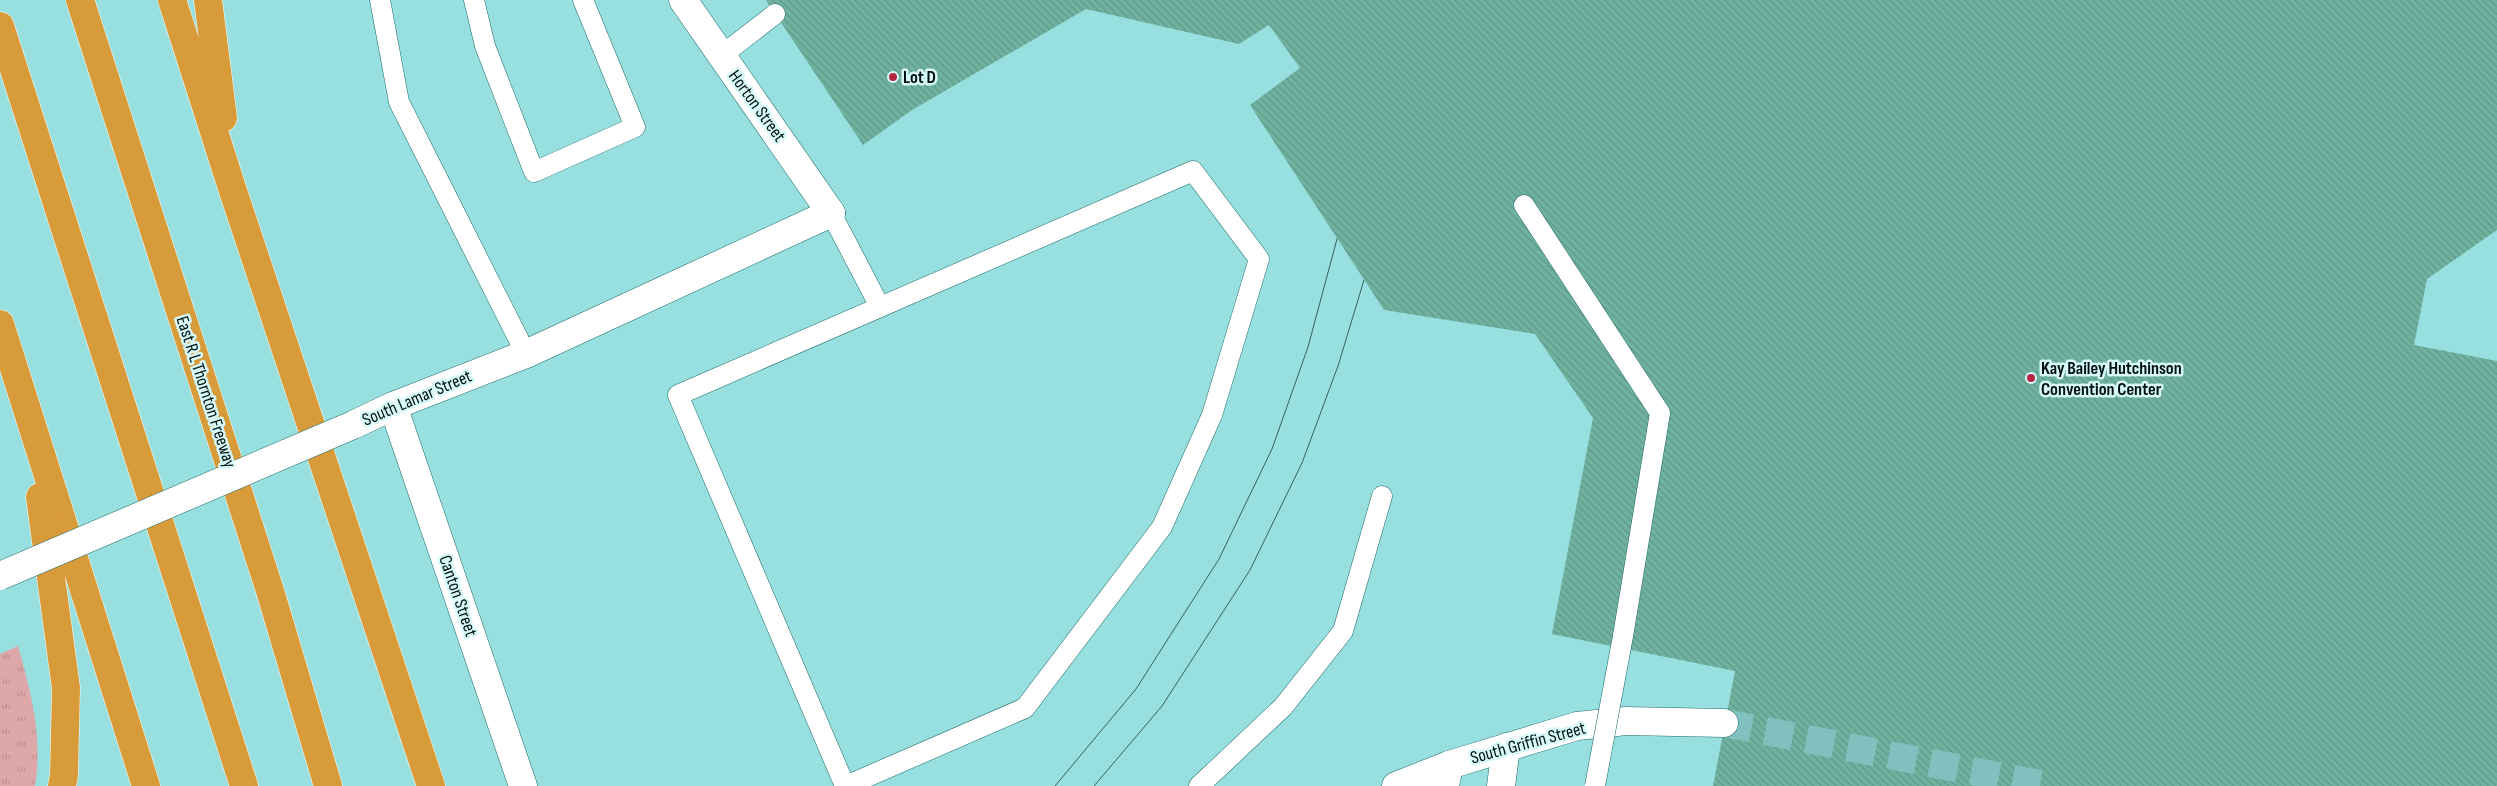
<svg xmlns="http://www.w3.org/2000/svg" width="2497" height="786" viewBox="0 0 2497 786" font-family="'Sofia Sans Condensed',sans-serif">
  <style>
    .grass { fill: url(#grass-tufts) }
    .building { fill: url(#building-back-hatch) }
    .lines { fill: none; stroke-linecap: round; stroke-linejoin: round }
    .secondary-tunnel { stroke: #80c1c0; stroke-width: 28; stroke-dasharray: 28 14; stroke-linecap: butt }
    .service-casing { stroke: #1c6a69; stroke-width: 21 }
    .minor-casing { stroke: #1c6a69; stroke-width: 29 }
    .secondary-casing { stroke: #1c6a69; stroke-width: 29 }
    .motorway-casing { stroke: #fff; stroke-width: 29 }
    .service { stroke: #fff; stroke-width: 20 }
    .minor { stroke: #fff; stroke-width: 28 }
    .secondary { stroke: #fff; stroke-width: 28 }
    .motorway { stroke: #d89b3a; stroke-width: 28 }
    .tram { stroke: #3a5f5f; stroke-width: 1 }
    .service-bridge-casing { stroke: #1c6a69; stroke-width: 21; stroke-linecap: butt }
    .secondary-bridge-casing { stroke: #1c6a69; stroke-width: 29; stroke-linecap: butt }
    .service-bridge { stroke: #fff; stroke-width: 20 }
    .secondary-bridge { stroke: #fff; stroke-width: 28 }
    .poi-dot { fill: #b72645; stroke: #d7faf9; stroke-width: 2 }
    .labels { text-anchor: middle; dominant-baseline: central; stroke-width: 5; stroke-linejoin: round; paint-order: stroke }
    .poi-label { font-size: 18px; font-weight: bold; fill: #001010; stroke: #d7faf9; text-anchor: start }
    .street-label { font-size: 18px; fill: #001010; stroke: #d7faf9 }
  </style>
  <defs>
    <pattern id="grass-tufts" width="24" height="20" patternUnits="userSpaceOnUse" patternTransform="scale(1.25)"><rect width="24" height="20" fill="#dea7aa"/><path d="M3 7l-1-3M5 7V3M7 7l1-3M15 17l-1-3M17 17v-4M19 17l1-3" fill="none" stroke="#bd8f91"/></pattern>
    <pattern id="building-back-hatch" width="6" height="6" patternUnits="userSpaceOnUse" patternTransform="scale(1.25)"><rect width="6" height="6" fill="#70b2a0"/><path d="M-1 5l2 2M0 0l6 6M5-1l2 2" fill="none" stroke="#5f9889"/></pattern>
  </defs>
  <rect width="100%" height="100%" fill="#97e0df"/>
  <path class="grass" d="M18,646C31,692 43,738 35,786H0V654Z"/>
  <path class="building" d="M766,0H2497V230L2427,279L2414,345L2497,361V786H1713L1735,671L1552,634L1593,418L1535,334L1384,310L1250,105L1300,68L1269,25L1239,44L1086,9L912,110L863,145Z"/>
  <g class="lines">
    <path class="secondary-tunnel" d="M1724,723L2050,786"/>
    <defs>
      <g id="service">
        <path d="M380,0L399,102L526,354"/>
        <path d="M474,0L485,46L534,172L635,127L583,0"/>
        <path d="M721,56L775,14"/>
        <path d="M1524,205L1660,413L1623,636"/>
        <path d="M831,213L880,307"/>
        <path d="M845,786L678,395L1193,171L1259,259L1212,415L1162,527L1025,708L846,786"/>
        <path d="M1199,786L1283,707L1343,631L1382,496"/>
      </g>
      <g id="minor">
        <path d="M683,0L831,213"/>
        <path d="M1445,786L1449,765"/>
        <path d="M1501,786L1506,747"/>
      </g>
      <g id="secondary">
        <path d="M393,406L523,786"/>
        <path d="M353,425L393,406L526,354L831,213"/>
        <path d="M1396,786L1449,765L1577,726L1626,721L1724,723"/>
      </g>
      <g id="motorway">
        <path d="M80,0L271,594L328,786"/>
        <path d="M172,0L233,191L431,786"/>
        <path d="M208,0L223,118"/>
        <path d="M0,26L244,786"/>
        <path d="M0,324L146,786"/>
        <path d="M40,497L66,688L64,775L62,786"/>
      </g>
    </defs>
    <use href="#service" class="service-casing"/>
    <use href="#minor" class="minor-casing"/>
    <use href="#secondary" class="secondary-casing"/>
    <use href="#motorway" class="motorway-casing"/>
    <use href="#service" class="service"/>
    <use href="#minor" class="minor"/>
    <use href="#secondary" class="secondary"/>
    <use href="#motorway" class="motorway"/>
    <g class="tram">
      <path d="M1055,786L1136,689L1219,559L1272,449L1308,347L1337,239"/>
      <path d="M1094,786L1162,706L1250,570L1302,463L1338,366L1364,280"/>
    </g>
    <defs>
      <path id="service-bridge" d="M1595,786L1623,636"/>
      <path id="secondary-bridge" d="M0,576L353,425"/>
    </defs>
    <use href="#service-bridge" class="service-bridge-casing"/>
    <use href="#secondary-bridge" class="secondary-bridge-casing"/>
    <use href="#service-bridge" class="service-bridge"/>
    <use href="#secondary-bridge" class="secondary-bridge"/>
  </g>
  <g class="poi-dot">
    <circle cx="893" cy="77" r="5"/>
    <circle cx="2031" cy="378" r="5"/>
  </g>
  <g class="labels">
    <g class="poi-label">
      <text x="903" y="77">Lot D</text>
      <text x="2041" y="368">Kay Bailey Hutchinson<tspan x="2041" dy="21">Convention Center</tspan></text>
    </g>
    <g class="street-label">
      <text transform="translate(757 106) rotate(54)">Horton Street</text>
      <text transform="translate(206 392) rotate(72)">East R L Thornton Freeway</text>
      <text transform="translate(417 398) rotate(-23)">South Lamar Street</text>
      <text transform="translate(458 596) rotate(71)">Canton Street</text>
      <text transform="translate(1528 743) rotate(-15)">South Griffin Street</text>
    </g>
  </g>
</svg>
